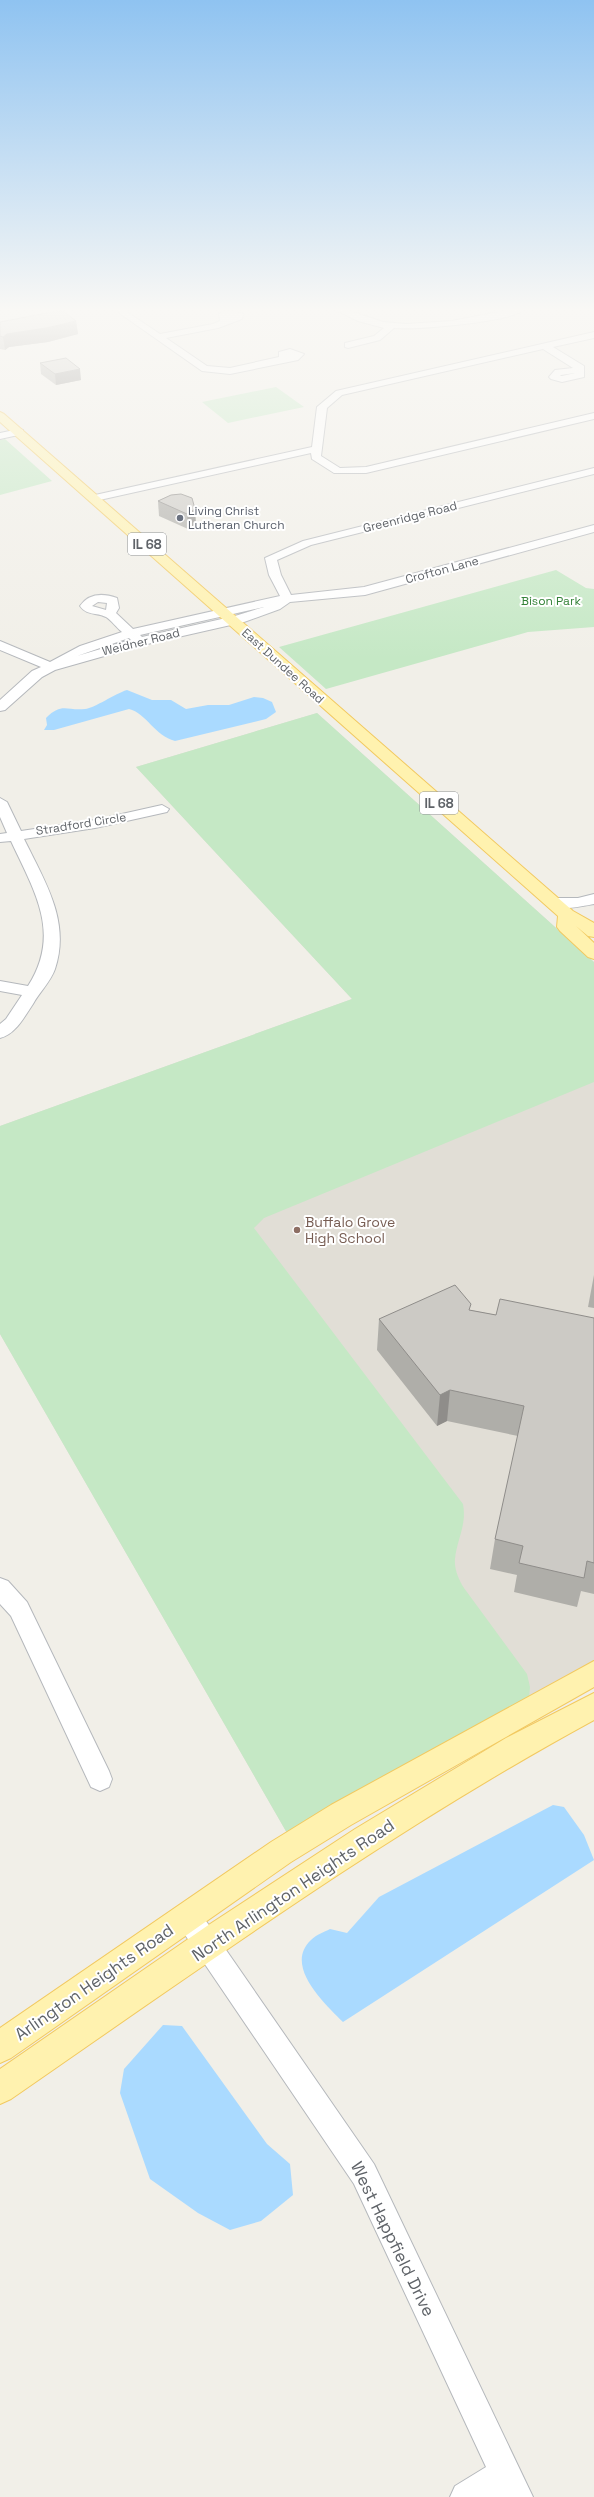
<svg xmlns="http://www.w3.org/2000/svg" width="594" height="2497" viewBox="0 0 594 2497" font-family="'Space Grotesk',sans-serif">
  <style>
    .education { fill: #e1ded6 }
    .green { fill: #c5e8c5 }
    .water { fill: #aadaff }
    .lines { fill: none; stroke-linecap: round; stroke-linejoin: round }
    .minor-casing { stroke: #b5b8bc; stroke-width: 2 }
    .major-casing { stroke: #f2c960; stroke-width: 2 }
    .minor { fill: #fff; fill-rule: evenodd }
    .major { fill: #fff2af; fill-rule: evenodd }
    .wall { fill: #afaea9 }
    .shaded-wall { fill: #8f8d8a }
    .building { fill: #cccac5; stroke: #8f8d8a }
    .worship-dot { fill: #6b7280; stroke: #fff; stroke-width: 1.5 }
    .education-dot { fill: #8d6e63; stroke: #fff; stroke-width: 1.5 }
    .labels { text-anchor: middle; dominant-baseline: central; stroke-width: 4; stroke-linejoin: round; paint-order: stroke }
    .far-worship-label { font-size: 12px; fill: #5b616d; stroke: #fff; text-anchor: start }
    .far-street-label { font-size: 12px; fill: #5f6368; stroke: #fff }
    .far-park-label { font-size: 12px; fill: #348238; stroke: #fff }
    .shield { fill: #fff; stroke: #8f9295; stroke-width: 1 }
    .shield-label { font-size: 13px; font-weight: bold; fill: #5f6368 }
    .education-label { font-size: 14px; fill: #785e54; stroke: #fff; text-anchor: start }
    .near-street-label { font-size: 17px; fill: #5f6368; stroke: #fff }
  </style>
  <rect width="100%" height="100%" fill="#f1efe8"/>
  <path class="education" d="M317,713L594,962V1662L287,1833L0,1334V1126L352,999L136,767Z"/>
  <g class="green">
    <path d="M276,387L304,407L228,423L202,402Z"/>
    <path d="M5,439L52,481L0,495V440Z"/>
    <path d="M556,570L586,588L594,589V627L528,632L326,689L279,647Z"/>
    <path d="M317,713L594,962V1082L264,1218L254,1228L463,1504C467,1525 457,1539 455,1559C454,1569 459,1580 464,1588L527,1674L530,1687L529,1698L287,1833L0,1334V1126L352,999L136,767Z"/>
  </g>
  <g class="water">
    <path d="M127,690L152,700H171L186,709L208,705H229L254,697L263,698L272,702L276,712L266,719L175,741C155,736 146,713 129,709L54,730H44L47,725L46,718C62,702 66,711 85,709C95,708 114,694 127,690Z"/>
    <path d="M553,1805L564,1807L584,1835L594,1860L343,2022C326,2005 283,1966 311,1940C316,1935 324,1932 330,1929L347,1933L379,1897Z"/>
    <path d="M163,2025L182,2026L267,2144L290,2164L293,2195L261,2221L230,2230L198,2213L150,2179L120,2093L124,2069Z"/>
  </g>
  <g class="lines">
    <defs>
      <g id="minor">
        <path d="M115,310H124L160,334L213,324L220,321L219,314C226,308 235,311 243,314L242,319L218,328L166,338L207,366L230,368L279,357V352L290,349L304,354L298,360L230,374L202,371Z"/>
        <path d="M336,310H347L383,322L406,324L452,321L508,310H523C512,322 414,330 394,328L380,340L348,348L345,347V343L374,336L384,328L358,321Z"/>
        <path d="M594,332V338L553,347L584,366V377L562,382L551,379L549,377L555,370L573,368L543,349L342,395L327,408L321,456L340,468L366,467L594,413V419L366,473H334L312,459L311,453L95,501L89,498L95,495L312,447L317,407L336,391ZM575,373L562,376H560L561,375Z"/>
        <path d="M19,429L23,430V434L0,439V433Z"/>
        <path d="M594,468V474L311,545L277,560L281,575L291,595L364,587L594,525V532L365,595L290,602L280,609L244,622L143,645L55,670L42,677L5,710L0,711V700L32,671L41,667L0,650V641L50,662L80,646L122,632C117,628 111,620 106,617C96,612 87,616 80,606C89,593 103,593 117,598L119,608L116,613L133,629L280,596L269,575L265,558L303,541ZM98,602L107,603L106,610L92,606ZM264,607L235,616L142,637L140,635ZM129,638L131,640L77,656Z"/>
        <path d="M0,798L7,802L21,831L95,820L162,805L169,809L167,812L95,828L24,839C44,880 71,921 55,969C51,981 39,993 33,1004C24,1017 16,1034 0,1038V1024L6,1019L22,995L0,991V981L28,986C62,933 34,891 11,841L0,842V834L7,833L0,817Z"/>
        <path d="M594,894V904C584,906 553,913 546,903L554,898H578Z"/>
        <path d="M0,1578L8,1581L27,1602L109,1771L112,1779L109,1787L100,1791L91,1787L11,1616L0,1604Z"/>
        <path d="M188,1904L197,1908L374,2164L533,2497H450L455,2486L486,2467L354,2184L179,1926L175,1917L179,1908Z"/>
      </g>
      <g id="major">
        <path d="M0,412L4,414L573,911L594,923V937L588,936L576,926L594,943V959L588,957L560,931L557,927L558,916L0,422Z"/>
        <path d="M594,1661V1687L351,1825L291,1862L11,2058L0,2063V2028L271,1842L331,1805Z"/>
        <path d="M594,1693V1720C390,1831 202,1967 11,2099L0,2104V2069L207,1926L355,1829L506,1738Z"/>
      </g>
    </defs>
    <use href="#minor" class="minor-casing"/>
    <use href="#major" class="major-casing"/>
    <use href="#minor" class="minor"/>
    <use href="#major" class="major"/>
  </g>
  <g class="wall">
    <path d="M76,321L78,334L48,342L9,347L5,350L0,349V322Z"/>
    <path d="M40,363L81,380L56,385L41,374Z"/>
    <path d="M171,495L196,524L188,529L159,516L158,501Z"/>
    <path d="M594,1275V1308L588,1307Z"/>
    <path d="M470,1310L496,1315L594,1318V1594L581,1591L577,1607L514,1592L517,1575L490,1569L495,1539L518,1436L447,1421L437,1426L377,1350L379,1319Z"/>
  </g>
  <g class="shaded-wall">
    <path d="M76,321L78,334L48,342L9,347L5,350L3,337L7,334Z"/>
    <path d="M80,369L81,380L56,385L55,374Z"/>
    <path d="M195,509L196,524L188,529L187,514Z"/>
    <path d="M450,1390L447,1421L437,1426L440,1395Z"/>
  </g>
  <g class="building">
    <path d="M63,311L76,321L46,328L7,334L3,337L0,336V322L52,312Z"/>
    <path d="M66,358L80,369L55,374L40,363Z"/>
    <path d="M181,494L192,498L195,509L187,514L158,501L171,495Z"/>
    <path d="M455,1285L471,1304L469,1310L496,1315L500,1299L594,1318V1563L587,1561L584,1578L519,1563L523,1546L495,1539L524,1406L450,1390L440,1395L379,1319Z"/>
  </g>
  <linearGradient id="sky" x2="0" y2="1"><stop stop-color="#8fc3f1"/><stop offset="0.47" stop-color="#f9f8f5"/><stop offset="1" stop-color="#f9f8f5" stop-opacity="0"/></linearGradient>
  <rect width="594" height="659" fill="url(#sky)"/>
  <circle class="worship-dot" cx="180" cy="518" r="4"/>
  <circle class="education-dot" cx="297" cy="1230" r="4"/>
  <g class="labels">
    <g class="far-worship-label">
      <text x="188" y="511">Living Christ<tspan x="188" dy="14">Lutheran Church</tspan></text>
    </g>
    <g class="far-street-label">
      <text transform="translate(410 517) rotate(-14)">Greenridge Road</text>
      <text transform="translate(442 570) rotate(-15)">Crofton Lane</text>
      <text transform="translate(141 642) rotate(-14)">Weidner Road</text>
      <text transform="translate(283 666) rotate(42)">East Dundee Road</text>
      <text transform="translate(81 824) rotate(-9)">Stradford Circle</text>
    </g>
    <g class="far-park-label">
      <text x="551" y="601">Bison Park</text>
    </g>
    <g class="shield">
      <rect x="128" y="533" width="38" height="22" rx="3"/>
      <rect x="420" y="792" width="38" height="22" rx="3"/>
    </g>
    <g class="shield-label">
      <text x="147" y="544">IL 68</text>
      <text x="439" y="803">IL 68</text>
    </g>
    <g class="education-label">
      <text x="305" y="1222">Buffalo Grove<tspan x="305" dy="16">High School</tspan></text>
    </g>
    <g class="near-street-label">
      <text transform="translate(293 1890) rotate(-34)">North Arlington Heights Road</text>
      <text transform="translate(94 1982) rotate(-35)">Arlington Heights Road</text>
      <text transform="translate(393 2239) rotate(64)">West Happfield Drive</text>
    </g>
  </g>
</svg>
